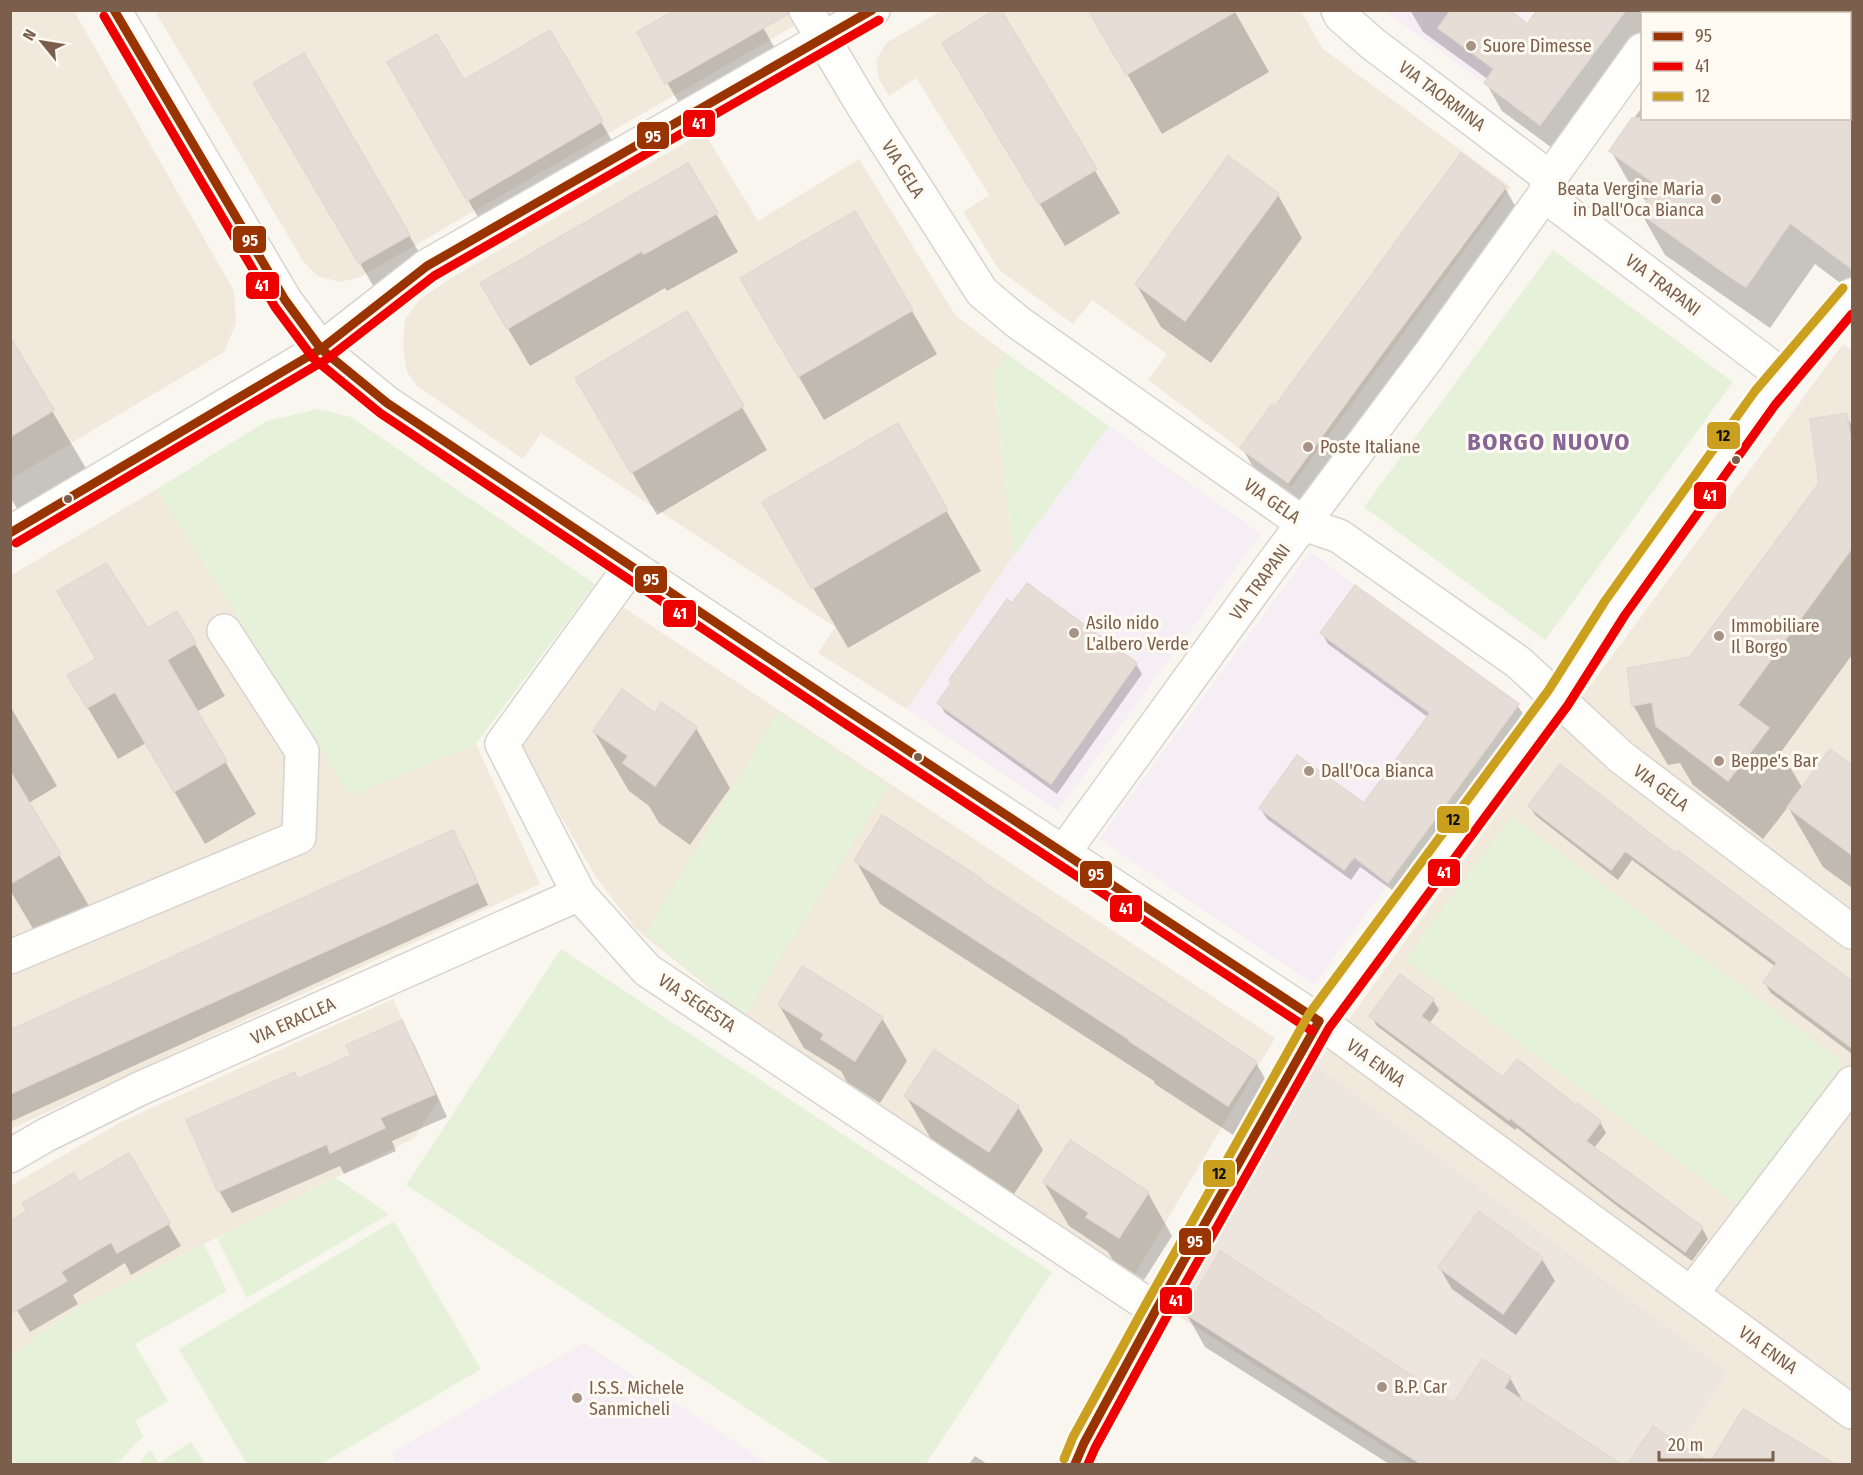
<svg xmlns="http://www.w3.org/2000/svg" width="1863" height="1475" viewBox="0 0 1863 1475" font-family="'Fira Sans Condensed',sans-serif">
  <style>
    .residential { fill: #f2e9dd }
    .industrial { fill: #ede6df }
    .education { fill: #f6eef5 }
    .green { fill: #e6f1da }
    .shadow { fill: #0003 }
    .building { fill: #e6ded6; stroke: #e2d9d1; stroke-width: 1.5 }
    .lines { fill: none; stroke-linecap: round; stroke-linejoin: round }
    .minor-casing { stroke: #d9d3cd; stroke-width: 36 }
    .minor { stroke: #fefefd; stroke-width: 33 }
    .bus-1-casing { stroke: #fffaf2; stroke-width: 14 }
    .bus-2-casing { stroke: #fffaf2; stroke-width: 14 }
    .bus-3-casing { stroke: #fffaf2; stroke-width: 14 }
    .bus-1 { stroke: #930; stroke-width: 9 }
    .bus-2 { stroke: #e00; stroke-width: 9 }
    .bus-3 { stroke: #caa01e; stroke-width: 9 }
    .poi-dot { fill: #a79385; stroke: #fffaf2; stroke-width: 2 }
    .bus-dot { fill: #7b5e4c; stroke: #fffaf2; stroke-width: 2 }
    .labels { text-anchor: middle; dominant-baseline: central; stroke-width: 6; stroke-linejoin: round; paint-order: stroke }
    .poi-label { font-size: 18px; fill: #7b5e4c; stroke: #fffaf2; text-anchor: start }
    .street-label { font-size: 18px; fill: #7b5e4c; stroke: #fffaf2 }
    .district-label { font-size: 24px; font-weight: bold; letter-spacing: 1.5px; fill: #876596; stroke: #fffaf2 }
    .line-badge { stroke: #fffaf2; stroke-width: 2 }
    .badge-label { font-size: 16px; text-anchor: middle; font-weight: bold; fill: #fff }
    .pale-badge-label { font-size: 16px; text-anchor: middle; font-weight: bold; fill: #111 }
  </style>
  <rect width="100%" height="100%" fill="#f9f6ef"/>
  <g class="residential">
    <path d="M10,11H74L234,291L236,323L224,352L11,479Z"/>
    <path d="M155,11H820L360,277L341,282L317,276L303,261Z"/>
    <path d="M941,11H1301L1323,49L1511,187L1291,487L1148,380L1167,354L1092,300L1073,324L999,270L963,212L989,195L916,78L889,96L879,79L876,61L886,43Z"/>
    <path d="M704,132L758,221L859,159L956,316L1007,354L993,374L1013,557L907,709L818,653L835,627L541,433L523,459L417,386L407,372L403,347L405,319L419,300L451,278Z"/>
    <path d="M1843,344L1852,351V1464H1668L1727,1372L1316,1065L1552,737Z"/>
    <path d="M157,489L350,795L476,744L540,884L11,1129L10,576Z"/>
    <path d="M623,607L1275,1038L1135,1274L736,1010L636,929L597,879L521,747Z"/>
    <path d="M393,999L439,1100L414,1138L75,1309L11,1355L10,1186L123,1121Z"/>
  </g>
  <path class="industrial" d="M1316,1065L1728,1372L1668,1464H1411L1174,1313Z"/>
  <g class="education">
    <path d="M1385,11H1533L1483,82Z"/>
    <path d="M1109,426L1261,534L1058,811L907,709L1013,557Z"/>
    <path d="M1310,552L1519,704L1314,985L1099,839Z"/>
    <path d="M584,1343L769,1464H397L391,1453Z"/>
  </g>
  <g class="green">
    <path d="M1746,11H1852V43L1850,48V14H1751Z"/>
    <path d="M1553,250L1733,382L1545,640L1364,507Z"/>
    <path d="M1007,354L1109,426L1013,557L993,374Z"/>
    <path d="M318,409L351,417L595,584L476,744L350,796L157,489L267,421Z"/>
    <path d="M778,712L889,786L745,1015L645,933Z"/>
    <path d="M1511,816L1843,1062L1738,1205L1405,959Z"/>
    <path d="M561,949L1052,1272L926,1464H832L406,1185Z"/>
    <path d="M336,1178L389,1214L247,1298L217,1238Z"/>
    <path d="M394,1221L481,1369L321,1464H247L179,1349Z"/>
    <path d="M204,1244L227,1291L135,1344L168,1401L135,1421L143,1436L117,1464H11V1355L75,1309Z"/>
    <path d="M191,1442L205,1464H138L150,1450L159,1463Z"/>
  </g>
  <g class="shadow">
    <path d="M753,10L788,71L692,126L639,33Z"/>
    <path d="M1000,10L1120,213L1065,246L969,86Z"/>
    <path d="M1090,10H1234L1269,72L1162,134Z"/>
    <path d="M1410,10H1507L1528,26L1539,10H1662L1660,14H1642V36L1556,151L1502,111L1486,83L1489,80L1423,32Z"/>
    <path d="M549,32L626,165L493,243L389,63L463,82Z"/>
    <path d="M304,56L434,278L385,306L255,84Z"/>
    <path d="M1852,83V292L1815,264L1770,328L1665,255L1641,213L1648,202L1635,193L1611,151L1642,107V118H1850V87Z"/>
    <path d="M688,165L738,252L667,291L665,288L530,366L482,284Z"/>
    <path d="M1505,188L1529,230L1313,524L1266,489L1242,448L1275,408Z"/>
    <path d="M1278,195L1302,238L1211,363L1161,327L1136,284Z"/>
    <path d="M855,213L937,354L824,420L742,279Z"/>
    <path d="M687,313L767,450L657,515L602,421Z"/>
    <path d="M10,340L97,487L29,528L10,497Z"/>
    <path d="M1846,415L1852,426V655L1781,752L1803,789L1831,751L1852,767V888L1823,867L1788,807L1763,839L1693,785L1680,763L1668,765L1633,705L1691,659L1821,483Z"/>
    <path d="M897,425L981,571L848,648L764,503Z"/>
    <path d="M177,613L225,696L196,712L256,814L205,844L146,743L118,759L69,676Z"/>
    <path d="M1322,633L1517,705L1524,715L1395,892L1360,867L1351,880L1267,819L1260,808L1365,806L1429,718L1328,644Z"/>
    <path d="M1136,664L1142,674L1057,794L945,713L939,703Z"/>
    <path d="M662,704L696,728L730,788L690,845L659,823L649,806L629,791L594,732L655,715Z"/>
    <path d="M10,706L57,786L29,803L89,906L38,937L10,890Z"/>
    <path d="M1560,766L1852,985V1054L1771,993L1764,982L1776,967L1632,860L1618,880L1536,816L1529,806Z"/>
    <path d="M452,831L465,854L488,905L10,1122V1032Z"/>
    <path d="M856,861L1256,1063L1281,1106L1253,1148L1155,1084L1154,1081L880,904Z"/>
    <path d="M1433,1000L1439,1010L1429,1024L1503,1079L1576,1107L1600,1122L1606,1133L1594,1148L1702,1228L1708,1239L1692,1261L1621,1209L1517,1128L1515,1130L1377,1026L1371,1016Z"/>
    <path d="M779,1005L882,1018L907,1061L880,1103L847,1082L841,1071L804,1048Z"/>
    <path d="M401,1022L414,1044L447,1117L392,1141L396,1151L344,1174L340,1166L232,1213L219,1191L298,1080L353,1056Z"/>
    <path d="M934,1052L1018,1107L1043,1150L1014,1194L931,1139L906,1096Z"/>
    <path d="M128,1155L181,1246L131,1275L125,1263L73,1295L78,1304L30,1332L10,1299Z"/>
    <path d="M1044,1183L1148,1193L1172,1236L1144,1280L1113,1260L1108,1252L1069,1226Z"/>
    <path d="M1479,1213L1542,1259L1555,1281L1516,1335L1452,1289L1439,1267Z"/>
    <path d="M1186,1313L1454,1405L1510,1378L1524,1403L1618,1464H1389L1205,1347Z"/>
    <path d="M1744,1412L1816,1463L1818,1464H1711Z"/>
    <path d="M1654,1429L1709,1464H1630Z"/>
    <path d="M975,1456L987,1464H969Z"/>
  </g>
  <g class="building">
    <path d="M675,10H787L788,14L665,84L637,32Z"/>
    <path d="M994,10H1001L1097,169L1039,204L942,43Z"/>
    <path d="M1088,10H1238L1126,75Z"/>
    <path d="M1451,10H1510L1527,24L1537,10H1626L1540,125L1484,83L1494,69L1438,28Z"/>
    <path d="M550,30L603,121L467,201L387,62L437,34L464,80Z"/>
    <path d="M304,53L410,235L359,264L253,83Z"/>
    <path d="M1632,118H1852V269L1790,223L1746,287L1730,277L1639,212L1658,186L1609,151Z"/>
    <path d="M1461,153L1506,187L1381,355L1288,483L1240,448L1272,404L1275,406Z"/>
    <path d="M1228,156L1279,194L1185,321L1135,284Z"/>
    <path d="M688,163L718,213L644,254L642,251L507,329L480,283Z"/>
    <path d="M855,211L913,310L798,377L740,278Z"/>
    <path d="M687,311L744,406L631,473L575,378Z"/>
    <path d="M10,337L54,410L10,437Z"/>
    <path d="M1847,413L1852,448V548L1738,705L1769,728L1728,781L1656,726L1652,702L1632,706L1627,668L1690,657L1819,483L1810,419Z"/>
    <path d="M898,423L948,510L812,589L762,502Z"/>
    <path d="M106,563L148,628L177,611L196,643L167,660L227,761L174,792L115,692L87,708L67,675L96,659L57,591Z"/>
    <path d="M1027,583L1137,663L1051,784L937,703L952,682L949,680L1007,599L1012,603Z"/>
    <path d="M1355,585L1519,704L1388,883L1354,857L1344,870L1259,808L1297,755L1364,803L1430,713L1320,633Z"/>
    <path d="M622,689L655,713L661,702L697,727L655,786L623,763L628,756L593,731Z"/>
    <path d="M1830,749L1852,765V855L1787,807Z"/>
    <path d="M1560,764L1676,853L1678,851L1852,981V1048L1763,982L1777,963L1625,851L1611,870L1528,806Z"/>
    <path d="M10,771L61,854L10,884Z"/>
    <path d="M882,815L982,879L981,880L1257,1062L1228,1106L1129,1041L1130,1040L854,861Z"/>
    <path d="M453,830L477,883L10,1094V1030Z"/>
    <path d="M802,966L883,1017L855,1061L821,1039L824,1034L778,1005Z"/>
    <path d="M1400,974L1434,999L1421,1016L1503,1077L1517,1059L1576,1105L1577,1103L1601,1121L1586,1141L1703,1227L1685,1252L1613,1199L1510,1118L1509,1120L1369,1016Z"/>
    <path d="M402,1020L435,1094L380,1118L385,1128L330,1153L327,1144L218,1192L186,1120L295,1072L298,1079L351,1055L346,1045Z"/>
    <path d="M934,1050L1019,1106L989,1152L904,1096Z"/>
    <path d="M1070,1140L1149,1192L1119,1238L1086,1217L1089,1213L1043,1182Z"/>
    <path d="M129,1153L170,1223L117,1253L111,1242L61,1272L67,1281L10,1314V1221L27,1211L22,1203L74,1173L79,1182Z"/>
    <path d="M1479,1211L1543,1258L1503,1314L1438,1267Z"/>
    <path d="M1220,1251L1454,1403L1482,1359L1511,1377L1504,1388L1621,1464H1421L1184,1313Z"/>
    <path d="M1743,1409L1835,1464H1628L1653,1426L1710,1463Z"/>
  </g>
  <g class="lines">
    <defs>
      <g id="minor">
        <path d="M114,10L285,300L321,349L387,403L845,709L1319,1021L1852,1412"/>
        <path d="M806,10L862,104L982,292L1019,323L1304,524L1339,536L1518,662L1621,757L1852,932"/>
        <path d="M1338,10L1341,16L1373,44L1550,178"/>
        <path d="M1669,14L1671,10"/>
        <path d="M1544,195L1782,375"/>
        <path d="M10,533L321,349L427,266L873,10"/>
        <path d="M631,566L502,744L579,894L647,970L1156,1310"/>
        <path d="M1063,853L1272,565L1430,354L1544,195L1550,178L1642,50"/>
        <path d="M10,957L299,837L302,751L224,631"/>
        <path d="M10,1156L46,1135L139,1089L579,894"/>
        <path d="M1691,1294L1852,1083"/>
        <path d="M1075,1464L1084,1443L1156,1310L1319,1021L1558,698L1615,608L1765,398C1792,362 1825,331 1852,295"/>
      </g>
    </defs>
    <use href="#minor" class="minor-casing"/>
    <use href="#minor" class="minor"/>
    <defs>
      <g id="bus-1">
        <path d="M114,10L285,300L321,349L387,403L845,709L1319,1021"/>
        <path d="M10,533L321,349L427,266L872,10"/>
        <path d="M1075,1464L1084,1443L1156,1310L1319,1021"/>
      </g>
      <g id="bus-2">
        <path d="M104,16L275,307L313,358L380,413L838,719L1312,1031"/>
        <path d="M16,543L327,359L434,276L879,20"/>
        <path d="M1088,1464L1095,1448L1167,1316L1329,1028L1568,705L1625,615L1775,405L1852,314"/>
      </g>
      <path id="bus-3" d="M1064,1459L1073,1437L1146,1304L1309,1014L1548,691L1605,601L1755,391L1843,288"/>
    </defs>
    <use href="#bus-1" class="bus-1-casing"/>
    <use href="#bus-2" class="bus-2-casing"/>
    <use href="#bus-3" class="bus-3-casing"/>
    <use href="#bus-1" class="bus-1"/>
    <use href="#bus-2" class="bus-2"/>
    <use href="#bus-3" class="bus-3"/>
  </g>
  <g class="poi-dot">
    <circle cx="1471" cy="46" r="6"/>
    <circle cx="1716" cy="199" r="6"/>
    <circle cx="1308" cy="447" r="6"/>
    <circle cx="1074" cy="633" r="6"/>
    <circle cx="1719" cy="636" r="6"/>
    <circle cx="1719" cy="761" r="6"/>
    <circle cx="1309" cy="771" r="6"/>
    <circle cx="1382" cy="1387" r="6"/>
    <circle cx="577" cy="1398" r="6"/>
  </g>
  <g class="bus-dot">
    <circle cx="1736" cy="460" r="5"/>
    <circle cx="68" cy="499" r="5"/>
    <circle cx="918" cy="757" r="5"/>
  </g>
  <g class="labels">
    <g class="poi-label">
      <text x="1483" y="46">Suore Dimesse</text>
      <text x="1704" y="189" text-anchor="end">Beata Vergine Maria<tspan x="1704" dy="21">in Dall'Oca Bianca</tspan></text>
      <text x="1320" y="447">Poste Italiane</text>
      <text x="1086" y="623">Asilo nido<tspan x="1086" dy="21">L'albero Verde</tspan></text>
      <text x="1731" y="626">Immobiliare<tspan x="1731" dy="21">Il Borgo</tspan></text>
      <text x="1731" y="761">Beppe's Bar</text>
      <text x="1321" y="771">Dall'Oca Bianca</text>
      <text x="1394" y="1387">B.P. Car</text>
      <text x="589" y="1388">I.S.S. Michele<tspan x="589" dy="21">Sanmicheli</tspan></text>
    </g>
    <g class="street-label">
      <text transform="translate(1442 96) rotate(37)">VIA TAORMINA</text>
      <text transform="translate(903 169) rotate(58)">VIA GELA</text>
      <text transform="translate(1663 285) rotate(37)">VIA TRAPANI</text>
      <text transform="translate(1272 501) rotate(35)">VIA GELA</text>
      <text transform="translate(1260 582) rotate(-54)">VIA TRAPANI</text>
      <text transform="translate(1661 788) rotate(37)">VIA GELA</text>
      <text transform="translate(697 1003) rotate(34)">VIA SEGESTA</text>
      <text transform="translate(293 1021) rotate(-24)">VIA ERACLEA</text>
      <text transform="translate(1376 1063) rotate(36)">VIA ENNA</text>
      <text transform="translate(1768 1350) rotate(36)">VIA ENNA</text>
    </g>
    <g class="district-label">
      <text x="1549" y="442">BORGO NUOVO</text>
    </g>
  </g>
  <g class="line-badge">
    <rect x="682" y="109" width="34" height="29" rx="6" fill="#e00"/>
    <rect x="636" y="121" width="34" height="29" rx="6" fill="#930"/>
    <rect x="232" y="225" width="35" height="29" rx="6" fill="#930"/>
    <rect x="245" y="271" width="35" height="29" rx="6" fill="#e00"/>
    <rect x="1706" y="421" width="35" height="29" rx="6" fill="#caa01e"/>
    <rect x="1693" y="481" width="34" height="29" rx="6" fill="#e00"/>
    <rect x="634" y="565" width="34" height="29" rx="6" fill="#930"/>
    <rect x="662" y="599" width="35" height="29" rx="6" fill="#e00"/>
    <rect x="1436" y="805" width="34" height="29" rx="6" fill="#caa01e"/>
    <rect x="1427" y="858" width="34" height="29" rx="6" fill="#e00"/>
    <rect x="1079" y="860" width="34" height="29" rx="6" fill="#930"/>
    <rect x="1109" y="894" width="34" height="29" rx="6" fill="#e00"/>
    <rect x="1202" y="1159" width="34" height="29" rx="6" fill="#caa01e"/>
    <rect x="1178" y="1227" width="34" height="29" rx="6" fill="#930"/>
    <rect x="1159" y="1286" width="34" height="29" rx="6" fill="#e00"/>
  </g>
  <g class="badge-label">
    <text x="699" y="129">41</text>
    <text x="653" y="142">95</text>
    <text x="250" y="246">95</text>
    <text x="262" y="291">41</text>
    <text x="1710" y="501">41</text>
    <text x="651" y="585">95</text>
    <text x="680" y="619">41</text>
    <text x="1444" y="878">41</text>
    <text x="1096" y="880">95</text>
    <text x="1126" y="914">41</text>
    <text x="1195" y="1247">95</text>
    <text x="1176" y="1306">41</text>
  </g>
  <g class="pale-badge-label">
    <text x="1723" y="441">12</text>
    <text x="1453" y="825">12</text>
    <text x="1219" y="1179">12</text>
  </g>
  <rect width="1863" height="1475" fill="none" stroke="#7b5e4c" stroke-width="24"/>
  <rect x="1641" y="12" width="210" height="108" fill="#fffaf2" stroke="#cabcb0" stroke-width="1.5"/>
  <rect x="1653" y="32" width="30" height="9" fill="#993300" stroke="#cabcb0" stroke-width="1.5"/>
  <text x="1695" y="42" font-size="18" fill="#7b5e4c">95</text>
  <rect x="1653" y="62" width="30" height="9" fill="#ee0000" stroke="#cabcb0" stroke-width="1.5"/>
  <text x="1695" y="72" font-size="18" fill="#7b5e4c">41</text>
  <rect x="1653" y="92" width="30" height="9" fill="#caa01e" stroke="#cabcb0" stroke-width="1.5"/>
  <text x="1695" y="102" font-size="18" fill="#7b5e4c">12</text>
  <g transform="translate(42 42) rotate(300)" stroke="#fffaf2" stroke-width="4.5" paint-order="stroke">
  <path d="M0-4.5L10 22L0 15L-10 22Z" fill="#7b5e4c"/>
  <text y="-9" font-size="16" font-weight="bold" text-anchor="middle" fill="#7b5e4c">N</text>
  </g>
  <path d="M1659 1451v9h114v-9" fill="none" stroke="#7b5e4c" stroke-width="3"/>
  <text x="1668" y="1451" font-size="18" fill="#7b5e4c" stroke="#fffaf2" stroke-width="4.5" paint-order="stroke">20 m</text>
</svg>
